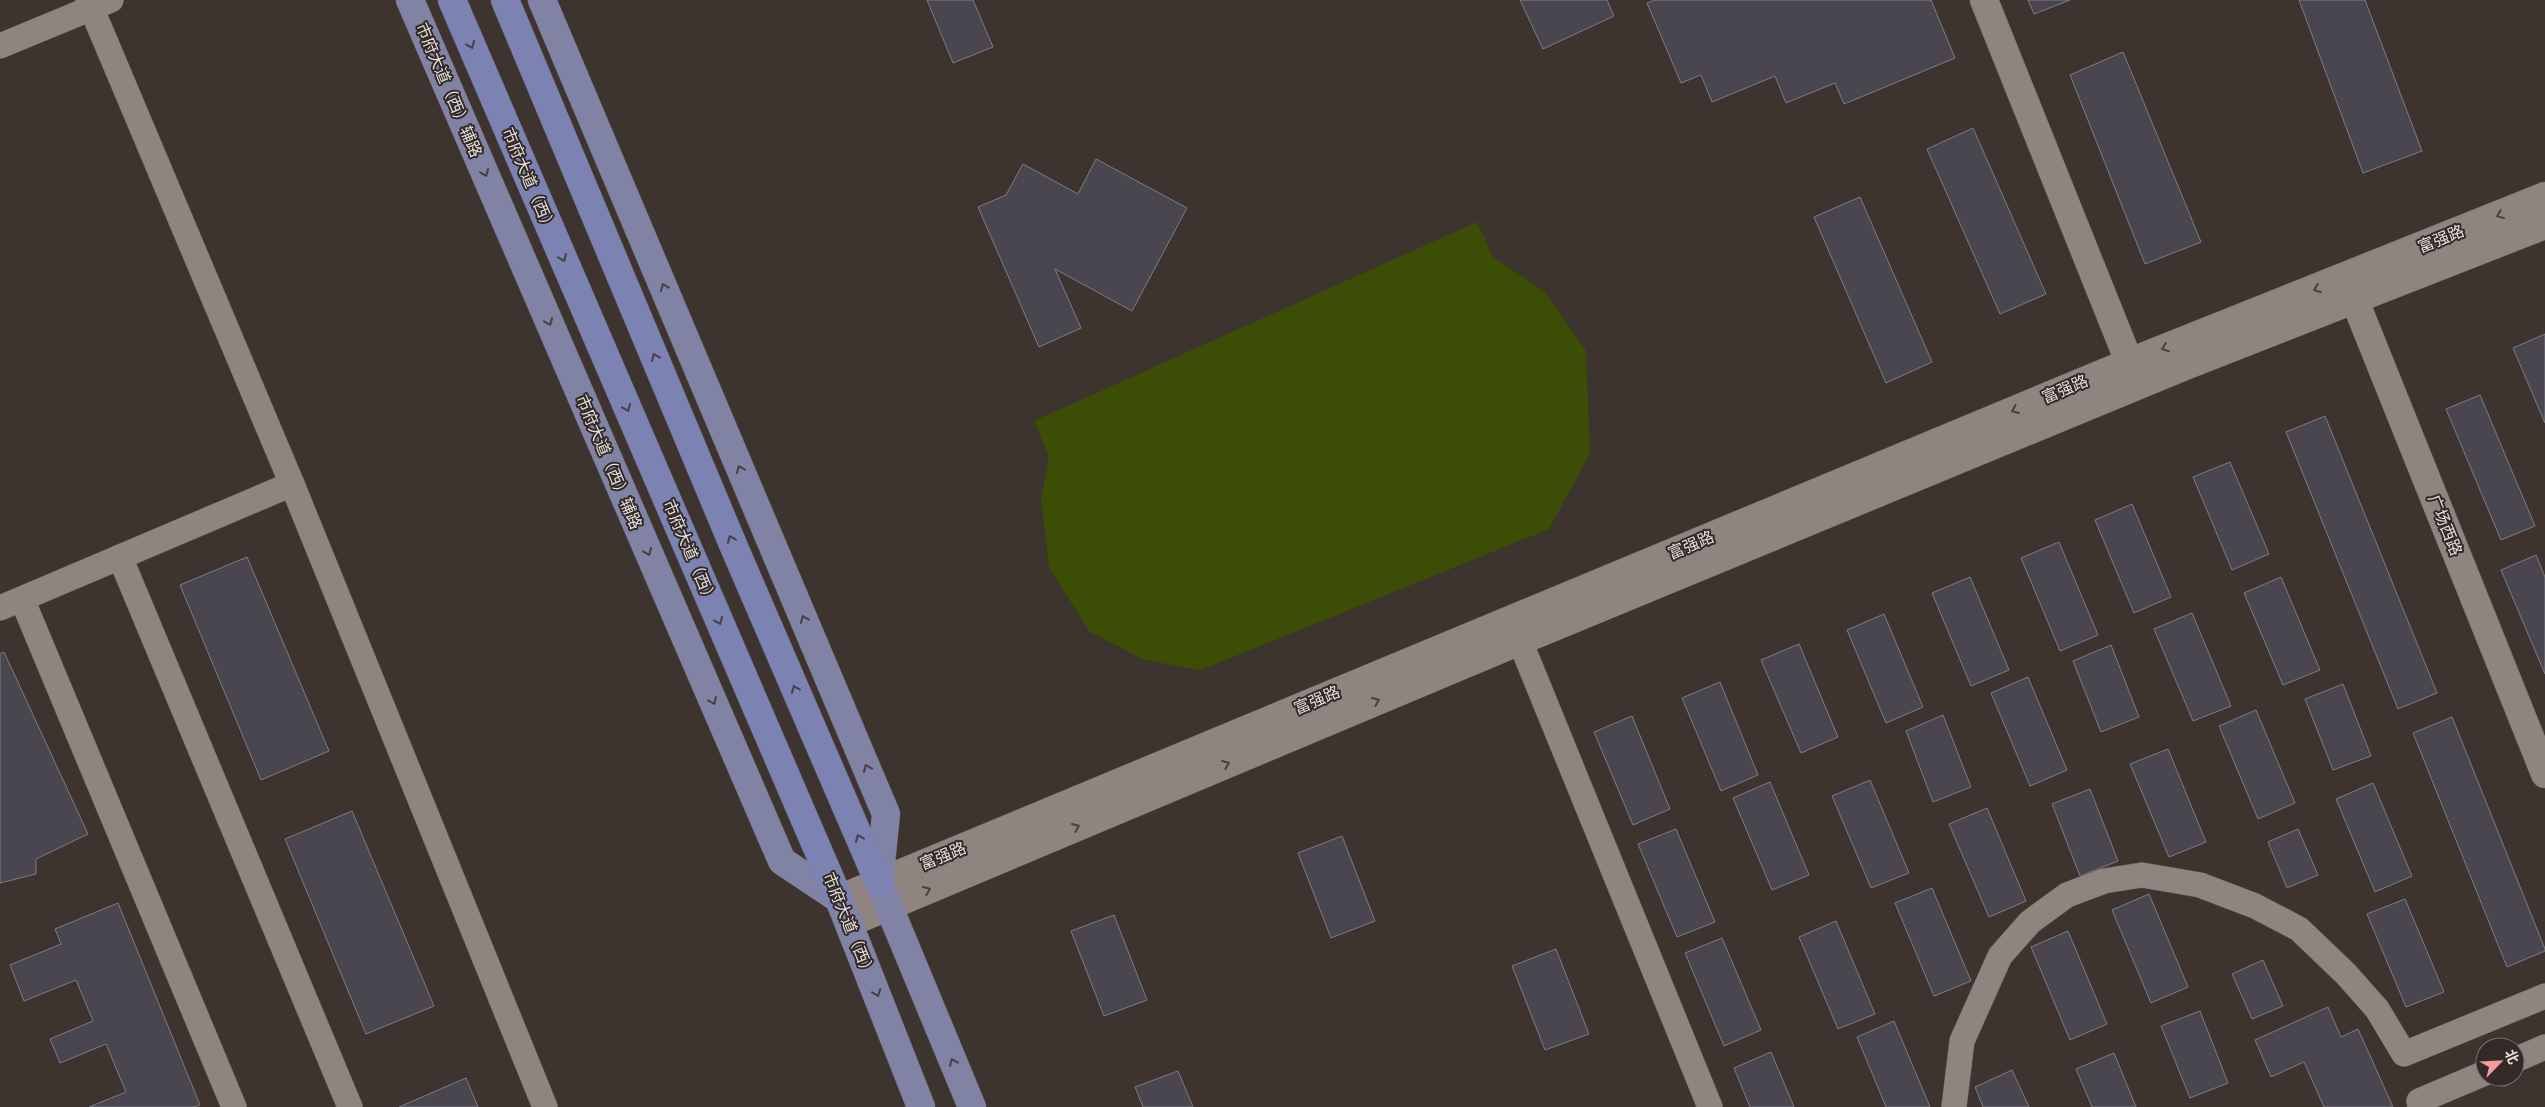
<svg xmlns="http://www.w3.org/2000/svg" width="2545" height="1107" viewBox="0 0 2545 1107" font-family="'Work Sans','Noto Sans SC',sans-serif">
  <style>
    .grass { fill: #3c4e05 }
    .building { fill: #4a464f; stroke: #7f7b84 }
    .lines { fill: none; stroke-linecap: round; stroke-linejoin: round }
    .minor-casing { stroke: #5a524f; stroke-width: 26 }
    .tertiary-casing { stroke: #5a524f; stroke-width: 29 }
    .secondary-casing { stroke: #5a524f; stroke-width: 29 }
    .primary-casing { stroke: #5a524f; stroke-width: 29 }
    .trunk-casing { stroke: #5a524f; stroke-width: 29 }
    .minor { stroke: #8f8480; stroke-width: 25 }
    .tertiary { stroke: #8f8480; stroke-width: 28 }
    .secondary { stroke: #8f8480; stroke-width: 28 }
    .primary { stroke: #8183a5; stroke-width: 28 }
    .trunk { stroke: #7c82b2; stroke-width: 28 }
    .oneway { stroke: #45404a }
    .oneway2 { stroke: #464046 }
    .oneway3 { stroke: #4a403d }
    .labels { text-anchor: middle; dominant-baseline: central; stroke-width: 4; stroke-linejoin: round; paint-order: stroke }
    .street-label { font-size: 16px; fill: #e4dedc; stroke: #332a27 }
  </style>
  <rect width="100%" height="100%" fill="#3d3430"/>
  <path class="grass" d="M1477,222L1493,257L1545,292L1586,351L1590,454L1549,529L1201,670L1145,660L1090,632L1049,568L1041,499L1049,457L1034,421Z"/>
  <g class="building">
    <path d="M927,0H973L993,47L953,63Z"/>
    <path d="M1520,0H1607L1614,16L1543,49Z"/>
    <path d="M1655,0H1931L1955,58L1844,104L1835,83L1786,103L1775,76L1712,102L1701,75L1681,83L1647,3Z"/>
    <path d="M2028,0H2070L2034,14Z"/>
    <path d="M2299,0H2365L2422,151L2363,173Z"/>
    <path d="M2123,52L2201,242L2145,264L2070,75Z"/>
    <path d="M1973,128L2046,294L2000,314L1927,149Z"/>
    <path d="M1096,159L1187,208L1132,311L1055,269L1081,328L1039,347L978,207L1006,195L1023,164L1078,194Z"/>
    <path d="M1860,197L1932,362L1886,383L1814,217Z"/>
    <path d="M2545,334V423L2513,348Z"/>
    <path d="M2480,395L2535,526L2501,540L2446,409Z"/>
    <path d="M2325,416L2437,693L2398,709L2286,432Z"/>
    <path d="M2230,462L2269,554L2232,570L2193,477Z"/>
    <path d="M2132,504L2171,597L2134,613L2095,520Z"/>
    <path d="M2059,542L2098,635L2060,651L2021,558Z"/>
    <path d="M2536,555L2545,577V674L2501,570Z"/>
    <path d="M247,557L329,751L261,780L180,585Z"/>
    <path d="M1970,577L2009,670L1971,686L1932,593Z"/>
    <path d="M2281,577L2320,670L2283,685L2244,593Z"/>
    <path d="M2192,613L2231,706L2193,721L2154,629Z"/>
    <path d="M1884,614L1923,707L1886,723L1847,630Z"/>
    <path d="M1799,644L1838,737L1801,753L1761,660Z"/>
    <path d="M2111,645L2139,717L2101,732L2073,661Z"/>
    <path d="M4,652L88,834L36,859V874L0,883V654Z"/>
    <path d="M2028,677L2067,770L2030,786L1991,693Z"/>
    <path d="M1720,682L1758,775L1721,791L1682,698Z"/>
    <path d="M2343,684L2371,756L2333,770L2305,699Z"/>
    <path d="M2256,710L2295,803L2258,819L2219,726Z"/>
    <path d="M1943,715L1971,787L1933,802L1906,731Z"/>
    <path d="M1632,716L1670,809L1633,825L1594,732Z"/>
    <path d="M2452,717L2545,949V951L2507,967L2413,733Z"/>
    <path d="M2168,749L2206,842L2169,857L2130,764Z"/>
    <path d="M1870,780L1909,873L1871,888L1832,796Z"/>
    <path d="M1770,782L1809,875L1772,890L1733,798Z"/>
    <path d="M2373,783L2412,876L2375,892L2336,799Z"/>
    <path d="M2090,789L2118,861L2080,876L2052,804Z"/>
    <path d="M1987,808L2026,901L1989,917L1949,824Z"/>
    <path d="M352,811L434,1006L366,1034L285,839Z"/>
    <path d="M1676,829L1715,922L1677,937L1638,844Z"/>
    <path d="M2298,829L2318,875L2287,888L2268,842Z"/>
    <path d="M1342,836L1375,921L1331,938L1298,853Z"/>
    <path d="M1932,888L1971,981L1934,996L1895,903Z"/>
    <path d="M2149,894L2188,987L2151,1003L2112,910Z"/>
    <path d="M2405,899L2444,992L2406,1007L2367,914Z"/>
    <path d="M118,903L200,1105L193,1107H89L126,1092L106,1044L60,1063L50,1039L93,1021L76,980L24,1001L10,965L61,944L55,929Z"/>
    <path d="M1114,915L1147,1000L1104,1016L1071,931Z"/>
    <path d="M1836,921L1875,1014L1838,1029L1799,937Z"/>
    <path d="M2068,931L2107,1024L2070,1040L2031,947Z"/>
    <path d="M1722,938L1761,1030L1724,1046L1685,953Z"/>
    <path d="M1556,949L1589,1034L1545,1050L1512,966Z"/>
    <path d="M2263,960L2283,1006L2252,1019L2232,974Z"/>
    <path d="M2328,1007L2341,1037L2358,1029L2393,1107H2324L2304,1062L2271,1077L2255,1040Z"/>
    <path d="M2200,1011L2228,1083L2190,1098L2161,1026Z"/>
    <path d="M1894,1021L1930,1107H1886L1857,1037Z"/>
    <path d="M1771,1052L1794,1107H1750L1734,1068Z"/>
    <path d="M2114,1053L2136,1107H2092L2076,1069Z"/>
    <path d="M2012,1070L2029,1107H1983L1975,1087Z"/>
    <path d="M1178,1071L1193,1107H1143L1135,1087Z"/>
    <path d="M466,1078L478,1107H399Z"/>
  </g>
  <g class="lines">
    <defs>
      <g id="minor">
        <path d="M88,0L292,484L545,1107"/>
        <path d="M0,46L111,0"/>
        <path d="M120,557L350,1107"/>
        <path d="M22,599L234,1107"/>
        <path d="M0,608L292,484"/>
        <path d="M1520,641L1710,1107"/>
        <path d="M2515,1060L2545,1047"/>
        <path d="M1954,1107L1962,1041L2000,956L2030,922L2067,895L2104,881L2142,875L2200,885L2255,906L2299,929L2346,974L2377,1009L2404,1054L2545,996"/>
        <path d="M2420,1107L2419,1101L2485,1073"/>
      </g>
      <path id="tertiary" d="M1984,0L2138,384"/>
      <g id="secondary">
        <path d="M2347,281L2545,774"/>
        <path d="M839,899L2130,362L2545,196"/>
        <path d="M849,923L1520,641L2185,366L2545,225"/>
      </g>
      <g id="primary">
        <path d="M410,0L782,861L839,899L921,1107"/>
        <path d="M542,0L886,814L879,883L972,1107"/>
      </g>
      <g id="trunk">
        <path d="M452,0L839,899"/>
        <path d="M505,0L734,547L879,883"/>
      </g>
    </defs>
    <use href="#minor" class="minor-casing"/>
    <use href="#tertiary" class="tertiary-casing"/>
    <use href="#secondary" class="secondary-casing"/>
    <use href="#primary" class="primary-casing"/>
    <use href="#trunk" class="trunk-casing"/>
    <use href="#minor" class="minor"/>
    <use href="#tertiary" class="tertiary"/>
    <use href="#secondary" class="secondary"/>
    <use href="#primary" class="primary"/>
    <use href="#trunk" class="trunk"/>
  </g>
  <defs><path id="oneway-chevron" d="M-2-3.5L2.5 0L-2 3.5" fill="none" stroke-width="1.6" stroke-linecap="round" stroke-linejoin="round" transform="scale(1.25)"/></defs>
  <g class="oneway">
    <use href="#oneway-chevron" transform="translate(471 45) rotate(67)"/>
    <use href="#oneway-chevron" transform="translate(563 258) rotate(67)"/>
    <use href="#oneway-chevron" transform="translate(655 357) rotate(-113)"/>
    <use href="#oneway-chevron" transform="translate(627 408) rotate(67)"/>
    <use href="#oneway-chevron" transform="translate(731 539) rotate(-113)"/>
    <use href="#oneway-chevron" transform="translate(719 621) rotate(67)"/>
    <use href="#oneway-chevron" transform="translate(795 689) rotate(-113)"/>
    <use href="#oneway-chevron" transform="translate(859 838) rotate(-113)"/>
  </g>
  <g class="oneway2">
    <use href="#oneway-chevron" transform="translate(485 173) rotate(67)"/>
    <use href="#oneway-chevron" transform="translate(664 287) rotate(-113)"/>
    <use href="#oneway-chevron" transform="translate(549 322) rotate(67)"/>
    <use href="#oneway-chevron" transform="translate(740 469) rotate(-113)"/>
    <use href="#oneway-chevron" transform="translate(648 552) rotate(67)"/>
    <use href="#oneway-chevron" transform="translate(804 619) rotate(-113)"/>
    <use href="#oneway-chevron" transform="translate(713 701) rotate(67)"/>
    <use href="#oneway-chevron" transform="translate(867 768) rotate(-113)"/>
    <use href="#oneway-chevron" transform="translate(877 993) rotate(69)"/>
    <use href="#oneway-chevron" transform="translate(953 1062) rotate(-113)"/>
  </g>
  <g class="oneway3">
    <use href="#oneway-chevron" transform="translate(2500 215) rotate(158)"/>
    <use href="#oneway-chevron" transform="translate(2317 289) rotate(159)"/>
    <use href="#oneway-chevron" transform="translate(2165 348) rotate(159)"/>
    <use href="#oneway-chevron" transform="translate(2015 410) rotate(157)"/>
    <use href="#oneway-chevron" transform="translate(1376 701) rotate(-23)"/>
    <use href="#oneway-chevron" transform="translate(1226 764) rotate(-23)"/>
    <use href="#oneway-chevron" transform="translate(1076 827) rotate(-23)"/>
    <use href="#oneway-chevron" transform="translate(927 890) rotate(-23)"/>
  </g>
  <g class="labels">
    <g class="street-label">
      <text transform="translate(449 90) rotate(67)">市府大道（西）辅路</text>
      <text transform="translate(529 180) rotate(67)">市府大道（西）</text>
      <text transform="translate(2441 239) rotate(-22)">富强路</text>
      <text transform="translate(2065 389) rotate(-23)">富强路</text>
      <text transform="translate(609 462) rotate(67)">市府大道（西）辅路</text>
      <text transform="translate(2445 525) rotate(68)">广场西路</text>
      <text transform="translate(1691 545) rotate(-23)">富强路</text>
      <text transform="translate(690 552) rotate(67)">市府大道（西）</text>
      <text transform="translate(1317 700) rotate(-23)">富强路</text>
      <text transform="translate(943 856) rotate(-22)">富强路</text>
      <text transform="translate(849 925) rotate(68)">市府大道（西）</text>
    </g>
  </g>
  <g transform="translate(2500 1062) rotate(66)"><circle r="24" fill="#332a27" stroke="#7a726f"/>
  <path d="M0-4L9 19L0 12L-9 19Z" fill="#f49aa0"/>
  <text y="-8" font-size="14" font-weight="bold" text-anchor="middle" fill="#e4dedc">北</text>
  </g>
</svg>
